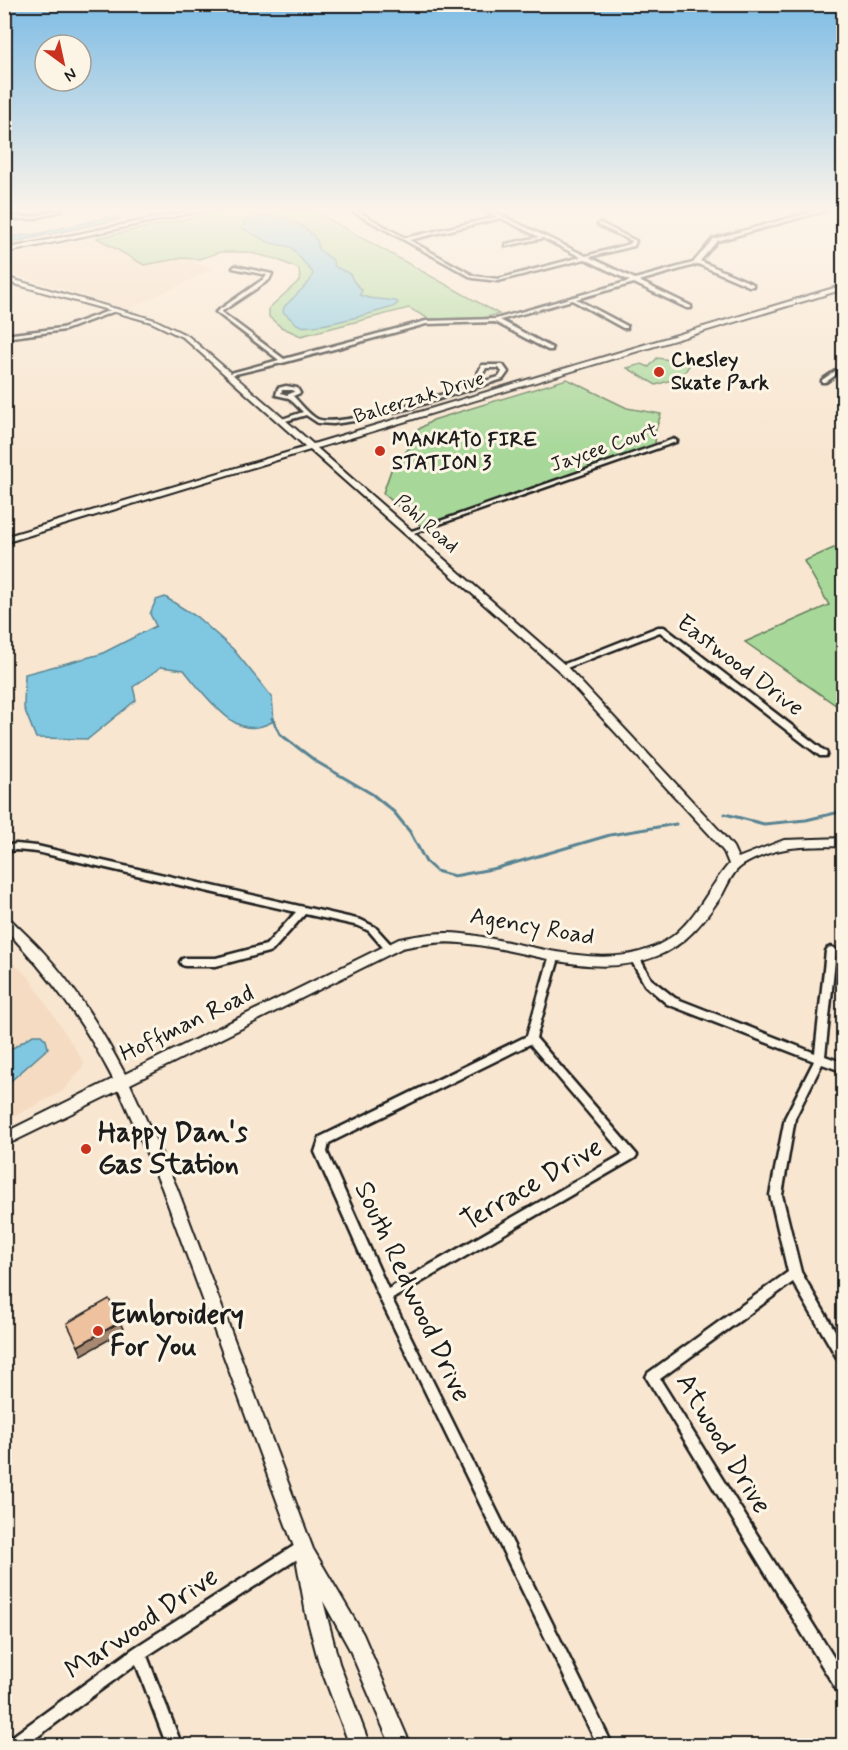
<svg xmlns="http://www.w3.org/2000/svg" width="848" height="1750" viewBox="0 0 848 1750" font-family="Mynerve,sans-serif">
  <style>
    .built { fill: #f5dbc1 }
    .green { fill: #a7d899; stroke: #627a5a; stroke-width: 1.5 }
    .water { fill: #80c8e1; stroke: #588392; stroke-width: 1.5 }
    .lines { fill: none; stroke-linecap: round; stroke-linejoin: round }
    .stream { stroke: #588392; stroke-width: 3 }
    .street-casing { stroke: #1c1c1c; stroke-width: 5 }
    .secondary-casing { stroke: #1c1c1c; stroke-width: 4 }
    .street { fill: #fcf5e5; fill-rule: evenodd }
    .secondary { fill: #fcf5e5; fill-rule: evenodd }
    .shaded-wall { fill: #a7886f; stroke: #1c1c1c; stroke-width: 1.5 }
    .building { fill: #eec29e; stroke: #1c1c1c; stroke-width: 1.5 }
    .poi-dot { fill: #c8321e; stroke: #fcf5e5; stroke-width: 2 }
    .labels { text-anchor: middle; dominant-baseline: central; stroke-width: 6; stroke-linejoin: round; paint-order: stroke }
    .far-poi-label { font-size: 20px; font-weight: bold; fill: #1c1c1c; stroke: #fcf5e5; text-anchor: start }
    .far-street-label { font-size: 20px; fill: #1c1c1c; stroke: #fcf5e5 }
    .street-label { font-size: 24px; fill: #1c1c1c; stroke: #fcf5e5 }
    .near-poi-label { font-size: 28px; font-weight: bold; fill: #1c1c1c; stroke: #fcf5e5; text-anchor: start }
    .near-street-label { font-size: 28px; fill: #1c1c1c; stroke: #fcf5e5 }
  </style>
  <rect width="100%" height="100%" fill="#f8e6d0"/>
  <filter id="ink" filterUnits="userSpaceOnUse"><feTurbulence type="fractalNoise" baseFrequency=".0167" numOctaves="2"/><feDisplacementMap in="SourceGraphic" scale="12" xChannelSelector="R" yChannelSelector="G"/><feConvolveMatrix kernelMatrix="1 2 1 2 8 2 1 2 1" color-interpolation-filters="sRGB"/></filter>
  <g filter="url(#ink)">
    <g class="built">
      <path d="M97,238L144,265L182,258L199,259L194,263L215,268L129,309L5,272L4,258Z"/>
      <path d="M5,956L28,976L85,1064L63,1091L5,1121Z"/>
    </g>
    <g class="green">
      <path d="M228,210H312L499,314L483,318L429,319L409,308L301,336L281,327L269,317V308L300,280L299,269L276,259L247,252H221L199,259L182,258L144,265L97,238Z"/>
      <path d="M657,358L691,363L678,382L671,380L656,385L627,368L642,364L649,367Z"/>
      <path d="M567,379L627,408L661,414L656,429L655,445L421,526L383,493L391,470L409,448L413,433L433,420Z"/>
      <path d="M843,544V710L745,642L829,605L804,561Z"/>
    </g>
    <g class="water">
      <path d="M274,215C288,218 321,232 318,249L333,260L334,266L350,274L354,282L362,290L360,295L369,298L396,301L398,303L393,307C375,312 317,330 301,326C294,324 289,316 283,312L284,307L310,281L313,273L291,247L270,243L242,228L245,220Z"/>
      <path d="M113,216L120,219L5,244V237L37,234Z"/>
      <path d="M165,597L197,617L233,649L272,697L274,721C264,726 254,730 242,726C225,721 195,684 184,670L161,667L133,687L136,700L88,739L36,738L24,708L25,674L101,654L156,626L150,614L156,600Z"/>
      <path d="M33,1035H41L46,1040L48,1048L5,1086V1053Z"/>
    </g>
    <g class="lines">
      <g class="stream">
        <path d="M272,718L280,734L317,762L372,794L394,812L410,832L426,862L436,871L454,876L497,868L610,835L676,824"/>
        <path d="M725,814L764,824L806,820L844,811"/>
      </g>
      <defs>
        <g id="street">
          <path d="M56,210H62L33,219H4V217H33Z"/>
          <path d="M350,210H355L405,238L497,217L485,210H490L586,256L630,244L632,241L598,225L600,223L636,241L634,246L589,257L635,279L693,263L713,239L820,210H827L717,241L700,261L753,284V286H749L698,264L639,281L691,306V308H687L634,283L576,299L627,326V328H623L572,300L500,320L552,348V350H548L495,322L426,324L286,362L227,376V374L279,360L216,312L265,278L267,275L233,268L235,266L272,274L269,280L221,312L284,359L426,321L496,319L630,281L585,259L498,281L473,278ZM501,218L539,237L506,244V246L543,238L581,257L498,279L474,276L409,240Z"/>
          <path d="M114,309L118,310L65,330L4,338V335L62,328Z"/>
          <path d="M482,365H503L508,372L503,379L410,408L354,421L333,424L318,423L306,415L282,422L279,420L303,412L289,398L276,395L278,388L286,386L297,388L300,393L293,396C300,403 308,414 317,419C341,429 444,394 472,385ZM486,368H499L502,372L499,377L478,383ZM282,390H293L294,392L287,395L281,393Z"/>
          <path d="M844,365V369L826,382H822V380Z"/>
          <path d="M674,439L677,441L676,442L411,534L406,533Z"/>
          <path d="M658,627H664L826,752L827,754L826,756H820L660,632L564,669H558L557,667Z"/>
          <path d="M16,844L37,846L361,920L375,927L395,949L393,952H387L369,931L359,926L305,914L272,951L216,966H185L182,965L180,962L182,959L185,958H216L266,945L296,912L37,852L16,850L4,852V846Z"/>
          <path d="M831,947L834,948L836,951L825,1056L844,1063V1072L822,1064L795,1118L782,1195L801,1272L844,1346V1365L840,1363L793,1282L660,1379L844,1674V1696L839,1694L646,1377L648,1373L788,1272L770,1195L785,1118L814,1061L667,1004L645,985L630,958L632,955H638L651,979L675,998L815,1053L826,951L828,948Z"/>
          <path d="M554,954L557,955L559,958L536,1038L637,1155L635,1158L392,1299L613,1746H598L381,1301L315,1152L320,1137L527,1036L549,958L551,955ZM530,1044L623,1154L388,1289L327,1152L329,1143Z"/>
          <path d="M303,1540L308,1542L310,1547L308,1552L147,1656L182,1746H167L136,1664L25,1746H4L6,1741L134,1648Z"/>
        </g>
        <g id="secondary">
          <path d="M195,210H206L4,253V249Z"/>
          <path d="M4,277L155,320L188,336L313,444L844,285V289L317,448L565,665L719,830L733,847L738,858L784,840L844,838V846C812,847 789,844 759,857C752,860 745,863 739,868C731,875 727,886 722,895C705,920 686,945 657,956C591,982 527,948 460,943C440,941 421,944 402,948L130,1084L177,1188L313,1549L363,1634L411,1746H391L349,1648L323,1601L339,1663L370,1746H350L319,1663L306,1614L294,1547L162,1188L119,1090L4,1146V1133L113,1079C83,1021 50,976 4,928V916L8,917C20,929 33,941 44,953C77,989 102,1031 125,1074L399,939C420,935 441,931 463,934C527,941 614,980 673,936C698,916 709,887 729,864L724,852L711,836L557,669L310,450L4,543V537L306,447L184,338L151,322L4,281Z"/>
        </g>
      </defs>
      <use href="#street" class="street-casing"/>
      <use href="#secondary" class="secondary-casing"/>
      <use href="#street" class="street"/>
      <use href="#secondary" class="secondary"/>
    </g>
    <path class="shaded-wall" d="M120,1322L124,1331L82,1355L78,1346Z"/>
    <path class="building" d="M109,1299L120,1322L78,1346L67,1323Z"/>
  </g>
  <linearGradient id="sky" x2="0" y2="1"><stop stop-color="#7ebce5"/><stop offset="0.46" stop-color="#fcf4ea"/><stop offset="1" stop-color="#fcf4ea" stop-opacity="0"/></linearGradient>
  <rect width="848" height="455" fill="url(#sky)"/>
  <g class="poi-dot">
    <circle cx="659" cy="372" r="6"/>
    <circle cx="380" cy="451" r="6"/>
    <circle cx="86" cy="1149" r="6"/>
    <circle cx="98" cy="1331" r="6"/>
  </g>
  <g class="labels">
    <g class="far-poi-label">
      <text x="671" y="360">Chesley<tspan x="671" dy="23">Skate Park</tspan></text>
      <text x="392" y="440">MANKATO FIRE<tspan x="392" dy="23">STATION 3</tspan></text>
    </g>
    <g class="far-street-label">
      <text transform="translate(419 398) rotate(-17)">Balcerzak Drive</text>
      <text transform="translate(604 448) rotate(-19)">Jaycee Court</text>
      <text transform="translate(426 524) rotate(41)">Pohl Road</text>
    </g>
    <g class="street-label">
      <text transform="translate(740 666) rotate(37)">Eastwood Drive</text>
      <text transform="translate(532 927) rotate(10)">Agency Road</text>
      <text transform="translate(187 1024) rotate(-26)">Hoffman Road</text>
    </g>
    <g class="near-poi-label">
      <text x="98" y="1133">Happy Dan's<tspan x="98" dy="32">Gas Station</tspan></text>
      <text x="110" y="1315">Embroidery<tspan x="110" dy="32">For You</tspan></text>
    </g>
    <g class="near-street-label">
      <text transform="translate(532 1185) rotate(-30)">Terrace Drive</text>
      <text transform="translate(412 1292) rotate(65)">South Redwood Drive</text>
      <text transform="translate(723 1444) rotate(59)">Atwood Drive</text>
      <text transform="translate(142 1624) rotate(-34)">Marwood Drive</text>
    </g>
  </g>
  <rect width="848" height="1750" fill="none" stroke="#fcf5e5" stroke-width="24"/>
  <rect x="12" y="12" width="824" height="1726" fill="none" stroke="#1c1c1c" stroke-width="2" filter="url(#ink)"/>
  <g transform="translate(63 63) rotate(147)"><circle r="28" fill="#fcf5e5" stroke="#a29e95" stroke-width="1.5"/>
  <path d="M0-4.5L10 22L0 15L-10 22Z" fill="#c8321e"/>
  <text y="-9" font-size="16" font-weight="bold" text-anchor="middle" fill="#1c1c1c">N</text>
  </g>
</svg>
